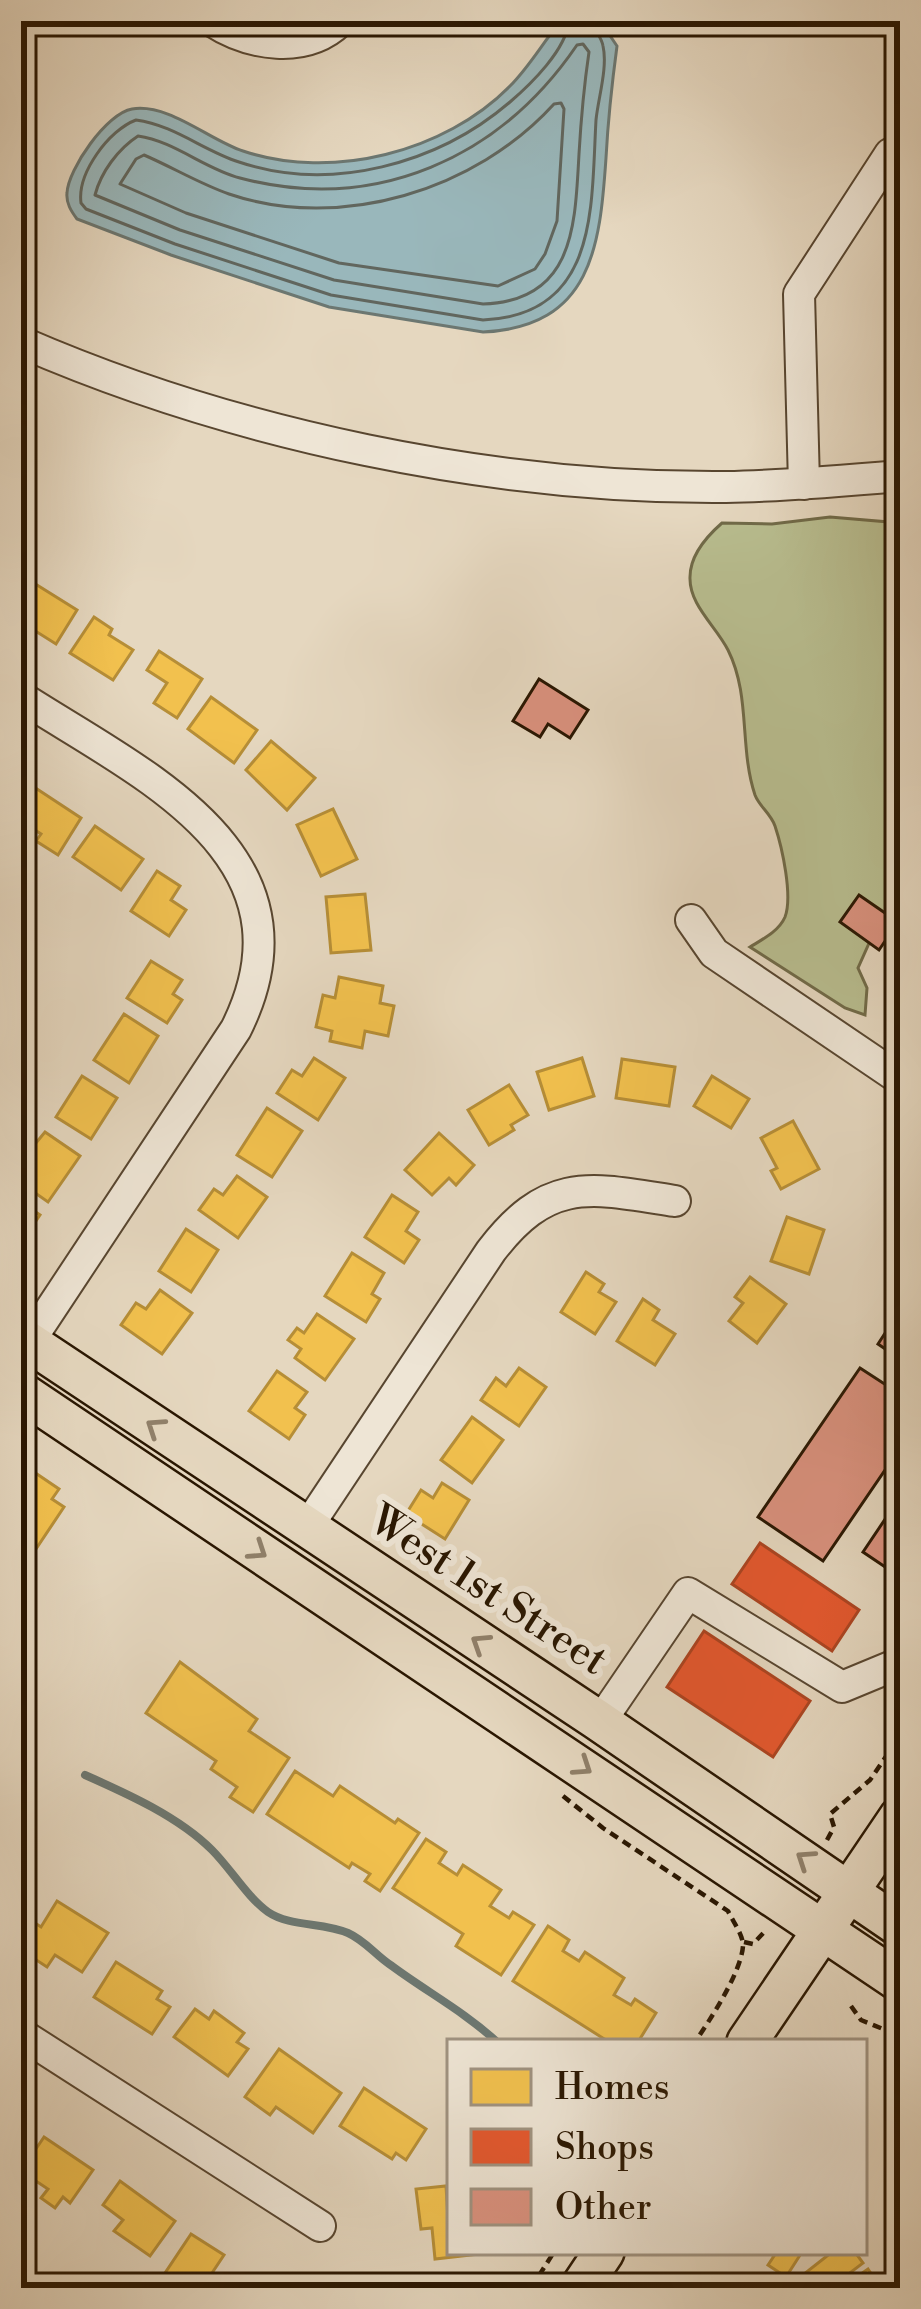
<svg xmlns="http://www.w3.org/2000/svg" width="921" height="2309" viewBox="0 0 921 2309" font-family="'Libre Bodoni',serif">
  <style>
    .green { fill: #b8bd8f; stroke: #706a48; stroke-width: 3 }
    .water { fill: #99b7bb; stroke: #6c7771; stroke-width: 3 }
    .homes { fill: #f2c14e; stroke: #b68e37; stroke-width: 3 }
    .shops { fill: #e4572e; stroke: #ac4420; stroke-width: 3 }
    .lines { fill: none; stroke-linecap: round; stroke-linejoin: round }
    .shore { stroke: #61665e; stroke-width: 3 }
    .stream { stroke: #6c7771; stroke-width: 8 }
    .building { fill: #da917e; stroke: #291601; stroke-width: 3 }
    .minor-casing { stroke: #584630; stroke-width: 34 }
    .major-casing { stroke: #291601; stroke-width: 44 }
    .path { stroke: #291601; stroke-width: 4.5; stroke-dasharray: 9 6; stroke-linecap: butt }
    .minor { stroke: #eee5d5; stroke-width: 30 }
    .major { stroke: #e5d7bf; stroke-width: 39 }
    .oneway { stroke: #90806a }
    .labels { text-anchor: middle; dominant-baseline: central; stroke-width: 12; stroke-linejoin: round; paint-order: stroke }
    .street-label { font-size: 42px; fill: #291601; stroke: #eee5d5 }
  </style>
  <rect width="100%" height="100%" fill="#e5d7bf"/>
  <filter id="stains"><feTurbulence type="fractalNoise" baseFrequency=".00167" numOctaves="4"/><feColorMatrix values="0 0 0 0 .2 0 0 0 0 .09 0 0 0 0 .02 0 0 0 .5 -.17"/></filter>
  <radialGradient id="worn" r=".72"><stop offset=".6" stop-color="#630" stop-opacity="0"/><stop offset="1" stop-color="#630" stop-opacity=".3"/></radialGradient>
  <path class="green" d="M830,517L900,523V906L875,930L858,968L867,988L865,1015L845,1008L750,947C763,939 779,931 785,917C793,896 782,847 775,826C771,814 759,806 755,795C739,747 751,696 728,650C716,626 689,605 690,577C690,555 706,537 722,523L772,524Z"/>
  <path class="water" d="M561,21H600L617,46C612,83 608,120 606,158C600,246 592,327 483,332L329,307L171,255L77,219C71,211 66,203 67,193C68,169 107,113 132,109C169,103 209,140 243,151C332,181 445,152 510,86C530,66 543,42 561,21Z"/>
  <g class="homes">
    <path d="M29,580L77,610L56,644L21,622V593Z"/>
    <path d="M94,617L112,629L109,635L133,650L113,680L70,653Z"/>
    <path d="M159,651L202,679L177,718L154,703L167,683L147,670Z"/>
    <path d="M211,697L257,730L234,763L188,729Z"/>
    <path d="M271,741L315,778L287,810L246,770Z"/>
    <path d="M34,787L81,818L58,855L36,841L41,834L21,821V807Z"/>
    <path d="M333,809L357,859L321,876L297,825Z"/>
    <path d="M95,826L143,859L121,890L73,857Z"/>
    <path d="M157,871L180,886L171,900L186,910L169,936L131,911Z"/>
    <path d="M365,894L371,950L331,953L326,897Z"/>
    <path d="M151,961L182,980L173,994L182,1000L167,1023L127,998Z"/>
    <path d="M339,977L383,986L380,1003L394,1006L388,1036L365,1031L362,1048L330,1041L332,1031L316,1027L323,995L335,998Z"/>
    <path d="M124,1014L158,1036L129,1083L94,1060Z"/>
    <path d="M314,1058L345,1078L318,1120L277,1093L292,1070L302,1076Z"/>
    <path d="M582,1058L594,1096L549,1110L537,1072Z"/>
    <path d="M622,1059L675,1067L669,1106L616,1098Z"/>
    <path d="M82,1076L117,1098L91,1139L56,1117Z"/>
    <path d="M712,1076L749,1099L731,1128L694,1106Z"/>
    <path d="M509,1085L528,1115L511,1125L514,1130L489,1145L468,1110Z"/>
    <path d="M267,1108L302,1131L272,1177L237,1155Z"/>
    <path d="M793,1121L819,1169L781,1189L771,1171L777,1168L761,1138Z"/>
    <path d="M45,1132L80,1156L48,1202L21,1183V1161Z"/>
    <path d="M439,1133L474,1165L456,1185L449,1178L432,1195L405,1170Z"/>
    <path d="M237,1176L267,1197L238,1238L199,1210L214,1189L223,1195Z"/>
    <path d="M392,1195L418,1212L406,1231L419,1240L404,1263L365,1237Z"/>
    <path d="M21,1202L40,1215L25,1237L21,1235Z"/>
    <path d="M787,1217L824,1230L809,1274L771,1261Z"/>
    <path d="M186,1229L218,1250L191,1292L159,1271Z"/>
    <path d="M352,1253L384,1273L372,1294L380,1299L366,1322L325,1296Z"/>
    <path d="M586,1272L604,1284L599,1292L616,1302L595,1334L561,1312Z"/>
    <path d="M750,1277L786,1304L757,1343L729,1321L743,1303L735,1297Z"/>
    <path d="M160,1290L192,1313L162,1354L121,1325L136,1303L146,1309Z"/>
    <path d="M643,1299L659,1310L653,1320L675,1334L655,1365L617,1341Z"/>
    <path d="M317,1314L354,1339L325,1380L295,1358L301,1349L288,1340L297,1328L304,1333Z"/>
    <path d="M519,1368L546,1387L519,1426L481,1400L496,1378L506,1386Z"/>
    <path d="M277,1371L307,1392L295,1408L305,1415L289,1439L249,1411Z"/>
    <path d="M472,1417L503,1440L472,1483L441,1460Z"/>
    <path d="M34,1472L59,1489L52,1499L64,1507L34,1552L21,1543V1491Z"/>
    <path d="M442,1483L469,1500L445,1539L406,1514L421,1490L433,1498Z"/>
    <path d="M180,1662L257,1719L249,1731L289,1758L253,1812L230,1797L237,1787L211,1769L216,1761L146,1713Z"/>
    <path d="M295,1771L333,1796L340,1786L395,1823L398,1819L419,1833L380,1891L365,1881L370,1874L352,1863L349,1868L267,1814Z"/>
    <path d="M426,1839L446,1852L439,1863L457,1875L463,1865L501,1890L490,1906L509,1918L513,1912L534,1925L501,1975L456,1946L463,1934L393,1888Z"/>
    <path d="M57,1901L108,1933L82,1972L55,1955L47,1967L21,1950V1938L32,1921L41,1927Z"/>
    <path d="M548,1926L569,1940L563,1951L579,1961L585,1952L624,1978L614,1995L631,2005L635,1999L656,2013L638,2042H609L513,1981Z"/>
    <path d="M116,1962L162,1991L157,1999L170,2007L152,2034L94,1997Z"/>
    <path d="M195,2009L209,2019L214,2011L244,2033L237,2042L248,2049L228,2076L174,2037Z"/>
    <path d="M279,2049L341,2093L313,2133L276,2107L270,2115L245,2097Z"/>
    <path d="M364,2088L426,2129L406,2160L396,2153L392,2159L340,2126Z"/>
    <path d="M44,2137L93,2170L70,2203L63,2197L55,2208L41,2198L48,2189L21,2171Z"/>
    <path d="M120,2181L175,2221L150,2256L114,2231L123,2220L103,2205Z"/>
    <path d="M446,2186L450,2252L488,2253L435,2259L432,2228L421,2229L416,2189Z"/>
    <path d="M191,2234L224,2255L210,2276L229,2288H155Z"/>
    <path d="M767,2252H802L786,2277L768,2265L774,2256Z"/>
    <path d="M832,2252H855L863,2263L851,2272L855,2278L868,2269L881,2288H792L790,2285Z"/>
  </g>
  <g class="shops">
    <path d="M760,1543L859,1610L832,1651L732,1584Z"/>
    <path d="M704,1631L810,1701L773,1757L667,1687Z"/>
  </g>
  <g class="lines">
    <g class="shore">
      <path d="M569,21C566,50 531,84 510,102C438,164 331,193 239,162C204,151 174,125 136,120C109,130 77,173 81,203L86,209L175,244L331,295L483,320C599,315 591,207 596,120C598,99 608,67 603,46C601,35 594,32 592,21"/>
      <path d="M583,44L589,52C584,86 581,119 579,154C575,224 575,301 483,304L334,280L180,230L95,195C101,172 118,149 138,136C174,141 205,169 240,178C376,214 500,158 577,45Z"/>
      <path d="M561,103L564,109L557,221L545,254L535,269L498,286L339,263L186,213L120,184L136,159L144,155C172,167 200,184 229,194C341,232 476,190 554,104Z"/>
    </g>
    <path class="stream" d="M85,1775C128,1794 179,1817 212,1850C231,1869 247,1897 268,1912C290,1927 323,1922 348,1933C366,1941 376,1956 392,1966C427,1992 465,2012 497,2042"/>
  </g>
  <g class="building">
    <path d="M539,679L588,710L570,738L548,724L540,737L513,721Z"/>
    <path d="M859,895L898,922L879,950L840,922Z"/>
    <path d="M900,1310V1359L878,1344Z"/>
    <path d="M860,1368L900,1394V1448L823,1561L758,1517Z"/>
    <path d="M900,1497V1577L863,1552Z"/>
  </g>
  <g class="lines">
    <defs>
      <g id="minor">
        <path d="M212,21C249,45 305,55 340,21"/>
        <path d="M21,342C235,435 493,489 726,487C784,486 842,481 900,476"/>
        <path d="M804,484L799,294L890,154"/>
        <path d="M21,697C140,774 323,854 236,1029L21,1354"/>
        <path d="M691,920L714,953L900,1079"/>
        <path d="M306,1529L491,1251C549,1175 591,1188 675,1201"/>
        <path d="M600,1722L688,1593L842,1687L900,1663"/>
        <path d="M21,2034L320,2226"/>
      </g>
      <g id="major">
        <path d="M21,1337L596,1719L900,1927"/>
        <path d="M21,1392L900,1982"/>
        <path d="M747,2042L900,1816"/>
        <path d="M580,2288L604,2252"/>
      </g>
    </defs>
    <use href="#minor" class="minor-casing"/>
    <use href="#major" class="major-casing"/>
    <g class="path">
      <path d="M563,1796L603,1828L728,1911C733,1922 743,1934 743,1946C741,1973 710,2020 695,2042"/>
      <path d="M827,1840L834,1827L830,1814L870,1780L900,1736"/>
      <path d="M744,1942L753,1944L767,1929"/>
      <path d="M851,2006L861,2020L900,2036"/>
      <path d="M330,2282L331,2288"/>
      <path d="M531,2288L554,2252"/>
    </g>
    <use href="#minor" class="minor"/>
    <use href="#major" class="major"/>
  </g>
  <defs><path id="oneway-chevron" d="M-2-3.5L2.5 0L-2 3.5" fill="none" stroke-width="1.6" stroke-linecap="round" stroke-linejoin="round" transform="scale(3)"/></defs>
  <g class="oneway">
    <use href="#oneway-chevron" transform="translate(155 1427) rotate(-146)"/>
    <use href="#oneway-chevron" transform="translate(258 1551) rotate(34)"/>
    <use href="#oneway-chevron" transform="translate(480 1643) rotate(-147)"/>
    <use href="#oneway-chevron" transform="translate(583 1767) rotate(34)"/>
    <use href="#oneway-chevron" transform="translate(805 1859) rotate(-146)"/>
  </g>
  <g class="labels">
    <g class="street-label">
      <text transform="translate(488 1591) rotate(33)">West 1st Street</text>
    </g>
  </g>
  <rect width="921" height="2309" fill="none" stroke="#e5d7bf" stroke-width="72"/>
  <rect x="24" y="24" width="873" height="2261" fill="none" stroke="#291601" stroke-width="6"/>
  <rect x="36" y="36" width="849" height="2237" fill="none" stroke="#291601" stroke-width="3"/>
  <rect x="447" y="2039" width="420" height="216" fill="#eee5d5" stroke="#9f9280" stroke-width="3"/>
  <rect x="471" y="2069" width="60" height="36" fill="#f2c14e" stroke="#9f9280" stroke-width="3"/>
  <text x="555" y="2099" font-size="36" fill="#291601">Homes</text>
  <rect x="471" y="2129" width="60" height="36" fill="#e4572e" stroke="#9f9280" stroke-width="3"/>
  <text x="555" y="2159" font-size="36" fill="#291601">Shops</text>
  <rect x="471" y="2189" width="60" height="36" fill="#da917e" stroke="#9f9280" stroke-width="3"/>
  <text x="555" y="2219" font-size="36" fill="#291601">Other</text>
  <rect width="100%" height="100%" filter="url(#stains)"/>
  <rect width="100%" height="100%" fill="url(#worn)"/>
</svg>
